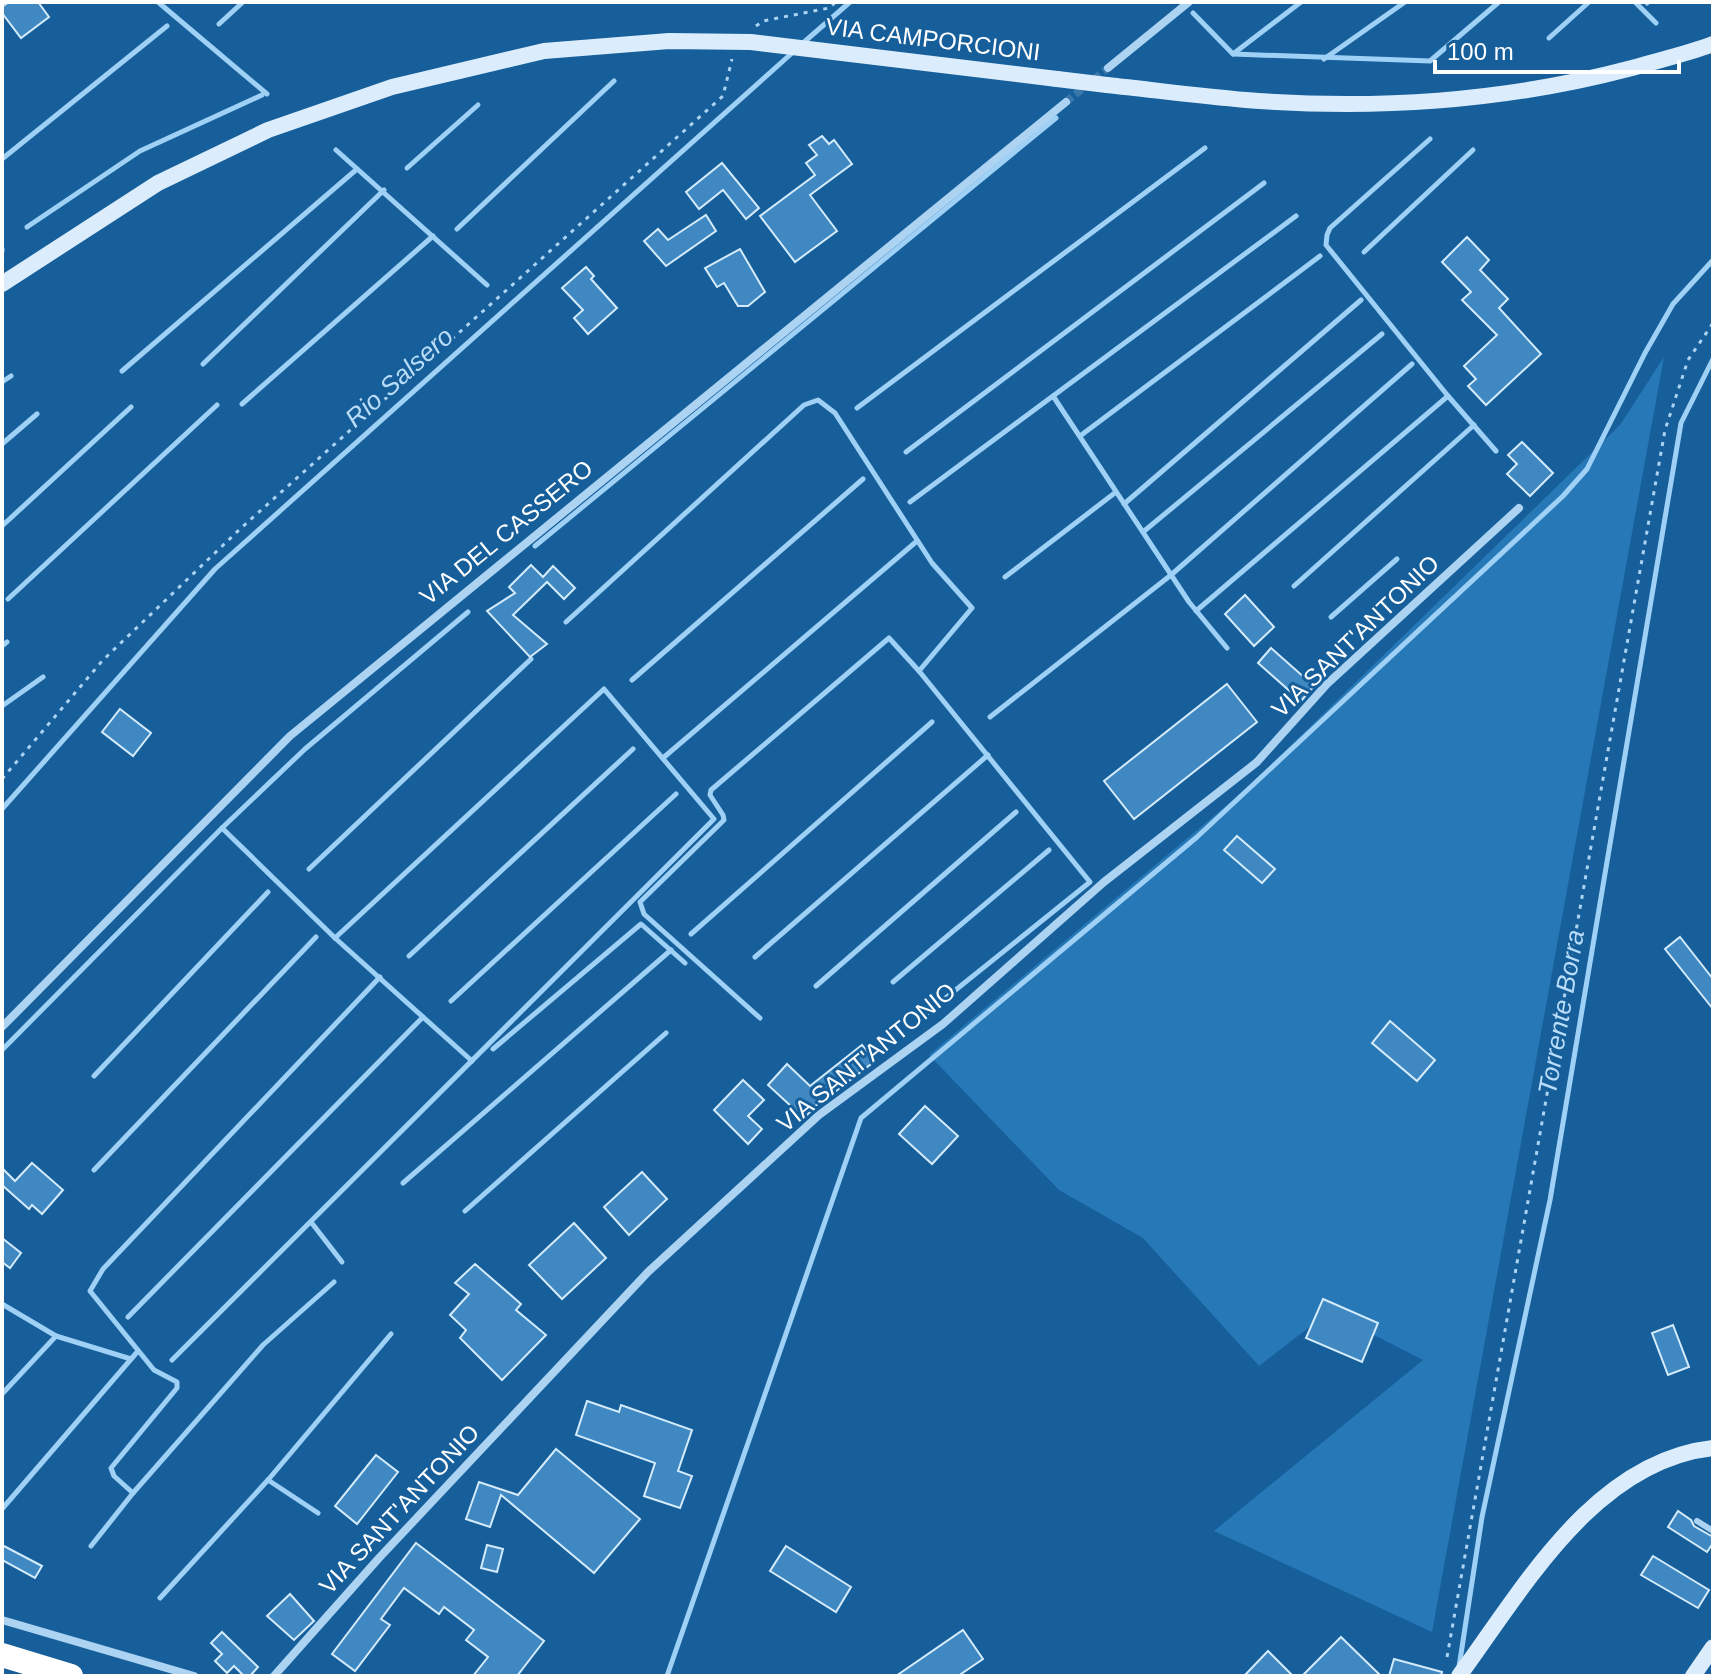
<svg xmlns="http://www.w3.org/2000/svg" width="1715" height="1678" viewBox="0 0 1715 1678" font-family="Arial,sans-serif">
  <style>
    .green { fill: #2678b7 }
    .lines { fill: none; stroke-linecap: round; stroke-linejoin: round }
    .stream { stroke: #9fd0f5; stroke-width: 5 }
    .building { fill: #3f88c1; stroke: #d4ebfc; stroke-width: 2 }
    .street-tunnel { stroke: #3977aa; stroke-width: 8; stroke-dasharray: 8 4; stroke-linecap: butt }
    .path { stroke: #acd3f2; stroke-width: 3; stroke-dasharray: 4 6; stroke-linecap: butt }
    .lane { stroke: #acd3f2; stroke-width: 6 }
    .street { stroke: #acd3f2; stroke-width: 8 }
    .secondary { stroke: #dbedfc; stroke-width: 16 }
    .highway { stroke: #fff; stroke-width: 24 }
    .secondary-bridge { stroke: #dbedfc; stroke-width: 16 }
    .labels { text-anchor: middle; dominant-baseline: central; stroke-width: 6; stroke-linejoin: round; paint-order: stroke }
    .street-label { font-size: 24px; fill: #fff; stroke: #165f9b }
    .water-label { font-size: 26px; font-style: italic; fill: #b9ddf9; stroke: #165f9b }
  </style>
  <rect width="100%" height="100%" fill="#165f9b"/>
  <path class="green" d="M1664,357L1432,1632L1214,1531L1423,1360L1329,1312L1259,1366L1143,1238L1059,1190L929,1055L1246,789L1620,425Z"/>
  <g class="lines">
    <g class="stream">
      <path d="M158,2L267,94"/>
      <path d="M1635,2L1656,23"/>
      <path d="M1647,3L1648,2"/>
      <path d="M1193,13L1233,54L1430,61L1499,2"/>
      <path d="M219,24L243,2"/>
      <path d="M1549,38L1589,2"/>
      <path d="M803,43L850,2"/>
      <path d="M1233,54L1301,2"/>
      <path d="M1324,59L1405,2"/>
      <path d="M1430,139L1330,228L1327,235L1326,245L1448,396L1496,451"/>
      <path d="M336,150L487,285"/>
      <path d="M2,159L167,26"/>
      <path d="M407,168L478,105"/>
      <path d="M27,227L140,151L262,95"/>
      <path d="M457,229L614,81"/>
      <path d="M2,249V251"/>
      <path d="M1364,252L1473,150"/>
      <path d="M203,364L384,190"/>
      <path d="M122,371L357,169"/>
      <path d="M2,382L11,376"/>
      <path d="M1053,396L1189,602L1227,648"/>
      <path d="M242,404L433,236"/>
      <path d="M857,408L1205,148"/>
      <path d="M1080,436L1320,256"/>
      <path d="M2,444L37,414"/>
      <path d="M906,452L1264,183"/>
      <path d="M910,502L1296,216"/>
      <path d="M1124,504L1361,300"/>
      <path d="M2,526L131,407"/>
      <path d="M1143,532L1382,334"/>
      <path d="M535,546L1056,118"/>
      <path d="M1005,577L1116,492"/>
      <path d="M1294,586L1474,425"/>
      <path d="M8,599L217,405"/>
      <path d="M1196,611L1448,396"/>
      <path d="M1331,617L1397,559"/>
      <path d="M566,622L804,405L818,400L835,413L932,563L972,608L919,671L1090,882L922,1017"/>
      <path d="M2,646L7,642"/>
      <path d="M632,680L863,479"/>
      <path d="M2,706L43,677"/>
      <path d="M990,717L1171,575L1412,364"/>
      <path d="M663,758L917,541"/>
      <path d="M2,809L215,569L792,53"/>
      <path d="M222,828L335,938L472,1061"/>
      <path d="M309,869L531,659"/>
      <path d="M691,934L932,722"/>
      <path d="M409,956L633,749"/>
      <path d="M755,957L988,755"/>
      <path d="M893,982L1049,850"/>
      <path d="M816,986L1016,812"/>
      <path d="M451,1001L676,794"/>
      <path d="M760,1018L644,914L640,902L724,820L723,815L710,795L711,790L889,638L919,671"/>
      <path d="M493,1049L641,924L685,963"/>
      <path d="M2,1050L222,828L305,749L468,612"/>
      <path d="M94,1076L268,892"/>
      <path d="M94,1170L316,937"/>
      <path d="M403,1183L671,950"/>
      <path d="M465,1211L666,1033"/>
      <path d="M311,1222L342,1262"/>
      <path d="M2,1304L56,1336L131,1359"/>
      <path d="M128,1317L423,1017"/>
      <path d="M172,1360L714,819L604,689L335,938"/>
      <path d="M2,1394L56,1336"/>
      <path d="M268,1480L318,1513"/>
      <path d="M133,1493L114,1476L111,1468L177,1388V1382L154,1370L90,1291L103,1269L380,977"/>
      <path d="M2,1509L138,1351"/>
      <path d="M91,1546L133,1493L263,1345L334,1282"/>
      <path d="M160,1598L268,1480L391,1334"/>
      <path d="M1459,1667L1482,1517L1550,1200L1681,423L1713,359"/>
      <path d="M667,1676L861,1118L1197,837L1563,496L1587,469L1645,353L1673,304L1713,260"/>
    </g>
  </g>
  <g class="building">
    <path d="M9,2H38L49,17L21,38L2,13V7Z"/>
    <path d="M822,136L829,144L834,140L852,164L810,195L837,231L795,262L760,216L815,175L806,163L817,155L809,145Z"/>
    <path d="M722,163L759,208L746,219L723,190L699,209L686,192Z"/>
    <path d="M706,215L716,231L666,266L644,241L658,229L668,240Z"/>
    <path d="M1467,237L1489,260L1480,270L1508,299L1499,308L1541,354L1486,405L1468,386L1476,379L1464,366L1497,335L1462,300L1471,292L1442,262Z"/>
    <path d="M740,249L765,292L748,306H738L724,283L717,287L705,268Z"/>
    <path d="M586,267L594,276L591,279L617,308L588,334L574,318L583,310L562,288Z"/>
    <path d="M1522,442L1553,473L1530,496L1507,474L1517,464L1508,455Z"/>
    <path d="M531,565L543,577L553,566L575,588L564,599L547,582L513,615L547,644L530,657L487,611L515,593L509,587Z"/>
    <path d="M1245,595L1274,627L1254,646L1225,614Z"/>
    <path d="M1271,648L1314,686L1301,701L1258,663Z"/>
    <path d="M1227,684L1257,722L1134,819L1104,781Z"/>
    <path d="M120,709L151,733L133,756L102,732Z"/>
    <path d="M1237,836L1275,869L1262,883L1224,850Z"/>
    <path d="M1680,937L1713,979V1009L1665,949Z"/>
    <path d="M1390,1021L1435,1060L1417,1081L1372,1043Z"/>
    <path d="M862,1045L875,1061L836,1091L833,1088L804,1118L768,1085L787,1064L810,1086Z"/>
    <path d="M743,1080L764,1100L748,1116L762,1129L748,1144L714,1110Z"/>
    <path d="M925,1106L958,1136L932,1164L899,1134Z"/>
    <path d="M32,1163L63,1190L42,1214L32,1205L29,1209L2,1185V1168L15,1181Z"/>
    <path d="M642,1172L667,1199L629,1235L604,1207Z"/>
    <path d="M574,1223L606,1258L562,1299L529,1265Z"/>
    <path d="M2,1238L21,1253L10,1268L2,1262Z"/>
    <path d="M475,1264L521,1304L516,1310L546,1335L502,1380L460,1338L466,1330L450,1315L469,1294L455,1283Z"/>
    <path d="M1323,1299L1378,1323L1362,1362L1306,1338Z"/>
    <path d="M1673,1325L1689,1367L1668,1375L1652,1333Z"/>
    <path d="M587,1401L619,1412L621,1405L692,1430L678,1471L692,1476L680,1508L644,1496L655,1463L576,1435Z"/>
    <path d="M556,1449L640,1519L594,1573L501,1495L490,1527L466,1519L479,1482L518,1495Z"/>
    <path d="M376,1455L398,1472L357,1524L335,1506Z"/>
    <path d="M1678,1511L1691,1520L1694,1526L1713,1537V1543L1707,1552L1668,1527Z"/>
    <path d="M416,1543L544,1641L517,1676H473L488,1657L466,1640L474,1630L444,1607L439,1614L404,1588L381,1619L390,1625L355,1671L332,1654Z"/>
    <path d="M2,1545L42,1566L35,1578L2,1560Z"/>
    <path d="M487,1545L503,1549L497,1572L481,1568Z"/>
    <path d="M786,1546L851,1587L836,1612L770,1571Z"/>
    <path d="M1653,1556L1709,1590L1698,1608L1641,1575Z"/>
    <path d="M290,1594L314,1621L294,1640L267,1616Z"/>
    <path d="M963,1630L983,1659L958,1676H896Z"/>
    <path d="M222,1632L258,1667L250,1676H244L234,1666L227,1673L215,1661L222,1654L211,1643Z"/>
    <path d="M1341,1637L1381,1676H1302Z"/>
    <path d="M1268,1651L1293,1676H1244Z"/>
    <path d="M1394,1659L1442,1672L1441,1676H1389Z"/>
  </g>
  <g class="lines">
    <path class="street-tunnel" d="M1066,102L1108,68"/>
    <g class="path">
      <path d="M756,26L763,21L829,8L836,2"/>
      <path d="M2,779L103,660L240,529L723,96L732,59"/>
      <path d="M1447,1657L1665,430L1688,360L1713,323"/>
    </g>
    <path class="lane" d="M1697,1521L1713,1531"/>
    <g class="street">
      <path d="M1108,68L1189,2"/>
      <path d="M2,1027L290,736L1066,102"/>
      <path d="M2,1620L194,1676"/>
      <path d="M274,1676L379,1558L648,1272L819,1115L943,1024L1104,882L1257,762L1327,684L1519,508"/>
    </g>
    <g class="secondary">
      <path d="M1107,85C1154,90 1200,96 1246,100C1374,110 1507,101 1632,68C1659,60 1687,54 1713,44"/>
      <path d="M2,284L158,183L268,130L392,87L544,51L669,41L751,42L1057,79"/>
      <path d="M1459,1676C1523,1589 1594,1461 1713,1448"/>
      <path d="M1693,1676L1713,1647"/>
    </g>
    <path class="highway" d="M2,1655L71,1676"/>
    <path class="secondary-bridge" d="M1057,79L1107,85"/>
  </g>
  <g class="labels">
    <g class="street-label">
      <text transform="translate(933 39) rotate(7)">VIA CAMPORCIONI</text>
      <text transform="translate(506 532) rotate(-39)">VIA DEL CASSERO</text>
      <text transform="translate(1355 636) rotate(-44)">VIA SANT'ANTONIO</text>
      <text transform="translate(866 1057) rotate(-39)">VIA SANT'ANTONIO</text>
      <text transform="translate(399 1509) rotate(-47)">VIA SANT'ANTONIO</text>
    </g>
    <g class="water-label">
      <text transform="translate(399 377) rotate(-42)">Rio Salsero</text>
      <text transform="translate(1561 1012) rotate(-80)">Torrente Borra</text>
    </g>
  </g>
  <rect width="1715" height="1678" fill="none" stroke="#ffffff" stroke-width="8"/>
  <path d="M1435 60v12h244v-12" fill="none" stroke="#ffffff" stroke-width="4"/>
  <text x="1447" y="60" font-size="24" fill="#ffffff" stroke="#165f9b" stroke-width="6" paint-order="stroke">100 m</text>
</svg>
